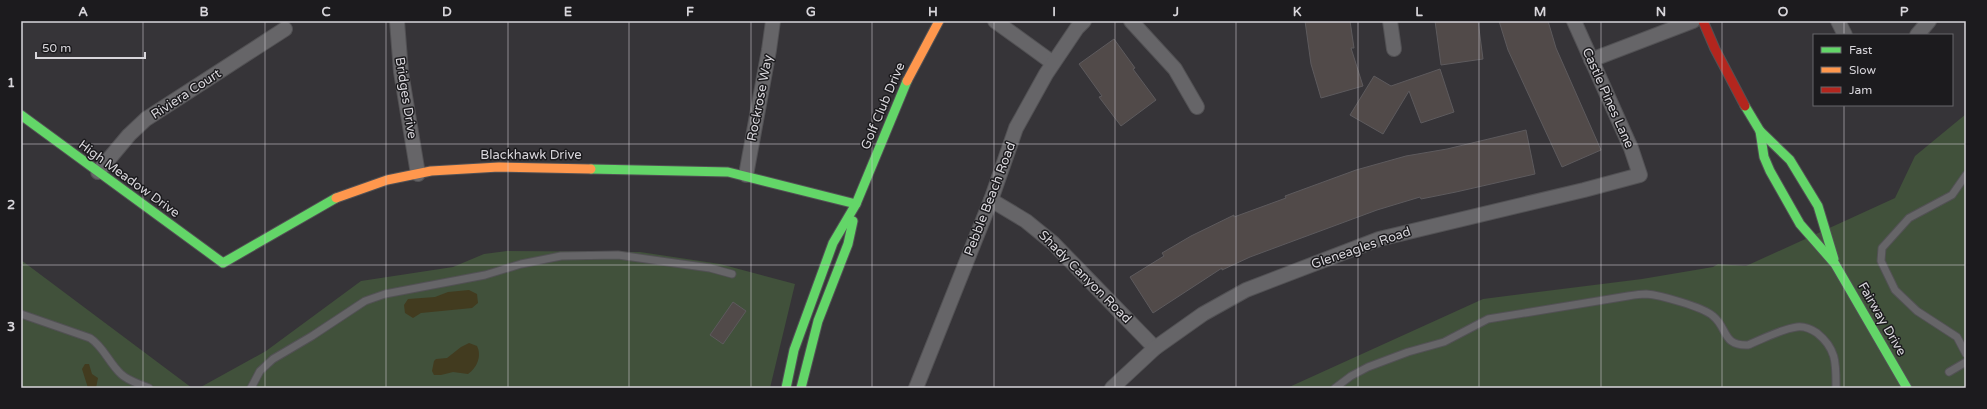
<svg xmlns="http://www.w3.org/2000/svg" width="1987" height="409" viewBox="0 0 1987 409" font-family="'Varela Round',sans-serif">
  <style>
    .green { fill: #41513b }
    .sand { fill: #423b1f }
    .building { fill: #514a49; stroke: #5d5a5d }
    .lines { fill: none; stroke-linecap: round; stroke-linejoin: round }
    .lane-casing { stroke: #525154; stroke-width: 9 }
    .street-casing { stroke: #525154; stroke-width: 16 }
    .fast-casing { stroke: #525154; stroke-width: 11 }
    .slow-casing { stroke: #525154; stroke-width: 11 }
    .jam-casing { stroke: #525154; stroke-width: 11 }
    .lane { stroke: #666568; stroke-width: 7 }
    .street { stroke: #666568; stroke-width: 14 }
    .fast { stroke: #63d668; stroke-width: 9 }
    .slow { stroke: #ff974d; stroke-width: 9 }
    .jam { stroke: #b3261e; stroke-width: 9 }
    .grid { fill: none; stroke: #d8d6db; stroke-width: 1; stroke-opacity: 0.55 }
    .labels { text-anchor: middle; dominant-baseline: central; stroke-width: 3; stroke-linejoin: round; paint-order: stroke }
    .street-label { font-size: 13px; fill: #d8d6db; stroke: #1c1b1e }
    .neatline { fill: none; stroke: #d8d6db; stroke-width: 1.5 }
    .grid-label { font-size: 13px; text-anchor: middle; font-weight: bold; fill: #d8d6db }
  </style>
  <rect width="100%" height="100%" fill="#363438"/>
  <g class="green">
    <path d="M1966,114V388H1287L1483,299L1642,279L1713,267L1718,264L1746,266L1895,198L1915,156Z"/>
    <path d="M507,251L640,252L720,264L795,284L770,388H199L266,351L361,281L453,267L484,254Z"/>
    <path d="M21,260L192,388H21Z"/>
  </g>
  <g class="sand">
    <path d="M469,290L477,294L478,303L472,308L421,313L413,318L405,313L404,305L408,299L435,297L448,292Z"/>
    <path d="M469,343L477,346C482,356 477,368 468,374L453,372L441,375H434L432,371L434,361L436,359L447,358L461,347Z"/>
    <path d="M85,364H89L92,374L98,378L96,388H88L82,369Z"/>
  </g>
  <g class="building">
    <path d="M1305,21H1350L1354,48H1351L1363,86L1321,98L1311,64Z"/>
    <path d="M1435,21H1478L1483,59L1441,65Z"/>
    <path d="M1499,21H1548L1556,48L1601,150L1562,167L1508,50Z"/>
    <path d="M1114,39L1135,68L1133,69L1156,100L1121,126L1099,97L1102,96L1079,64Z"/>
    <path d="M1440,69L1454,112L1421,123L1409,91L1383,134L1350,115L1374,76L1391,86Z"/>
    <path d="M1526,130L1535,174L1456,192L1421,199L1420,197L1377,210L1250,257L1222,270V268L1153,313L1130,277L1164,256L1162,253L1191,236L1234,215V217L1286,198L1285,196L1356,170L1406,156L1447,149Z"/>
    <path d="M733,302L746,311L723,344L710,335Z"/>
  </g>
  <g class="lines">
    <defs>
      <g id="lane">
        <path d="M1966,175L1952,195L1909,218L1882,248L1881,261L1895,290L1917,311L1957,337L1966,354"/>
        <path d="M21,314L90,338C103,346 109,363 121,374C128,381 140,384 149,388"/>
        <path d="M1949,372L1966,362"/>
        <path d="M251,388L260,371L273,359L312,336L365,301L385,294L485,275L521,264L561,256L618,255L710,268L732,274"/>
        <path d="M1335,388L1351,376L1368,367L1408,352L1444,342L1488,319L1628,296C1634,295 1640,294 1646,294C1660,295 1703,307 1713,316C1728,328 1722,346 1748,345C1763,339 1781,329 1797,327C1805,326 1811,329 1817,333C1837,349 1836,364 1836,388"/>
      </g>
      <g id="street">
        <path d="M397,21L401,72L418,174"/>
        <path d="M995,21L1053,63"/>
        <path d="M1131,21L1175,69L1197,107"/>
        <path d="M1390,21L1394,49"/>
        <path d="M1838,21L1845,35"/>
        <path d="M1917,35L1929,21"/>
        <path d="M1591,60L1693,21"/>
        <path d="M98,172L129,135L146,119L285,29"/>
        <path d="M746,175L769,50L773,21"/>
        <path d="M991,200L1026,221L1053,243L1155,348"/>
        <path d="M916,388L991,200L1016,128L1046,74L1077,28L1084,21"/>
        <path d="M1112,388L1155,348L1203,314L1246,290L1379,239L1584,190L1640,175L1631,148L1574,21"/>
      </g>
      <g id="fast">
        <path d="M1745,106L1760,131L1790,160L1818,206L1834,259"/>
        <path d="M21,115L223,263L336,198"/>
        <path d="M1760,131L1764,157L1770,171L1800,224L1835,264L1907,388"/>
        <path d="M591,169L728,172L856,204"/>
        <path d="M786,388L794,350L833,243L856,204L907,81"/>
        <path d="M801,388L818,321L848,244L853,221"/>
      </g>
      <g id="slow">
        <path d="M907,81L939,21"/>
        <path d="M336,198L387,180L431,171L499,167L591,169"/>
      </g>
      <path id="jam" d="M1703,21L1715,49L1745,106"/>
    </defs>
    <use href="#lane" class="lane-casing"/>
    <use href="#street" class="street-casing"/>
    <use href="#fast" class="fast-casing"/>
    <use href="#slow" class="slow-casing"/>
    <use href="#jam" class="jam-casing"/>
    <use href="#lane" class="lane"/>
    <use href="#street" class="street"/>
    <use href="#fast" class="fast"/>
    <use href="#slow" class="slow"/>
    <use href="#jam" class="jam"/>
  </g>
  <path class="grid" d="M143,21V388M265,21V388M386,21V388M508,21V388M629,21V388M751,21V388M872,21V388M994,21V388M1115,21V388M1236,21V388M1358,21V388M1479,21V388M1601,21V388M1722,21V388M1844,21V35M1844,105V388M21,144H1966M21,265H1966"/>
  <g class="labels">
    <g class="street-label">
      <text transform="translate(186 94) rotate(-33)">Riviera Court</text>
      <text transform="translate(406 98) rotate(81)">Bridges Drive</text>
      <text transform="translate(760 98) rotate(-79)">Rockrose Way</text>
      <text transform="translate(1608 98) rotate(66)">Castle Pines Lane</text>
      <text transform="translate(883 106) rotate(-67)">Golf Club Drive</text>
      <text x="531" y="155">Blackhawk Drive</text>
      <text transform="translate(129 179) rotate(36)">High Meadow Drive</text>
      <text transform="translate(990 199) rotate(-69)">Pebble Beach Road</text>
      <text transform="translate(1361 248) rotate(-19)">Gleneagles Road</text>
      <text transform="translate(1085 277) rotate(45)">Shady Canyon Road</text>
      <text transform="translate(1882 319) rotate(60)">Fairway Drive</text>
    </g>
  </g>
  <rect width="1987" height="409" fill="none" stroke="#1c1b1e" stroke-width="44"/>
  <rect x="1813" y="34" width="140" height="72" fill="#1c1b1e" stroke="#67666a"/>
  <rect x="1821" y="47" width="20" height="6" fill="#63d668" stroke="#67666a"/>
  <text x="1849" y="54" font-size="12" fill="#d8d6db">Fast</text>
  <rect x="1821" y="67" width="20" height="6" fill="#ff974d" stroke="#67666a"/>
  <text x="1849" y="74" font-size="12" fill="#d8d6db">Slow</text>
  <rect x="1821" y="87" width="20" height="6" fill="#b3261e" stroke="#67666a"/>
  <text x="1849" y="94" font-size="12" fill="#d8d6db">Jam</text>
  <path d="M36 52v6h109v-6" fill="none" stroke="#d8d6db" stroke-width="2"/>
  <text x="42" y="52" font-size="12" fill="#d8d6db" stroke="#1c1b1e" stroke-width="3" paint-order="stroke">50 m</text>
  <rect x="22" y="22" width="1943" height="365" class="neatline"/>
  <g class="grid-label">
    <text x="83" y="16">A</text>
    <text x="204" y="16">B</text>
    <text x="326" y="16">C</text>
    <text x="447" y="16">D</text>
    <text x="568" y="16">E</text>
    <text x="690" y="16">F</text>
    <text x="811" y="16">G</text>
    <text x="933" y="16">H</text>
    <text x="1054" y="16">I</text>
    <text x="1176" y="16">J</text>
    <text x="1297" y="16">K</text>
    <text x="1419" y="16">L</text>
    <text x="1540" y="16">M</text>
    <text x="1661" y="16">N</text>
    <text x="1783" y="16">O</text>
    <text x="1904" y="16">P</text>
    <text x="11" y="87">1</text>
    <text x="11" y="209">2</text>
    <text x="11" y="331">3</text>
  </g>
</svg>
